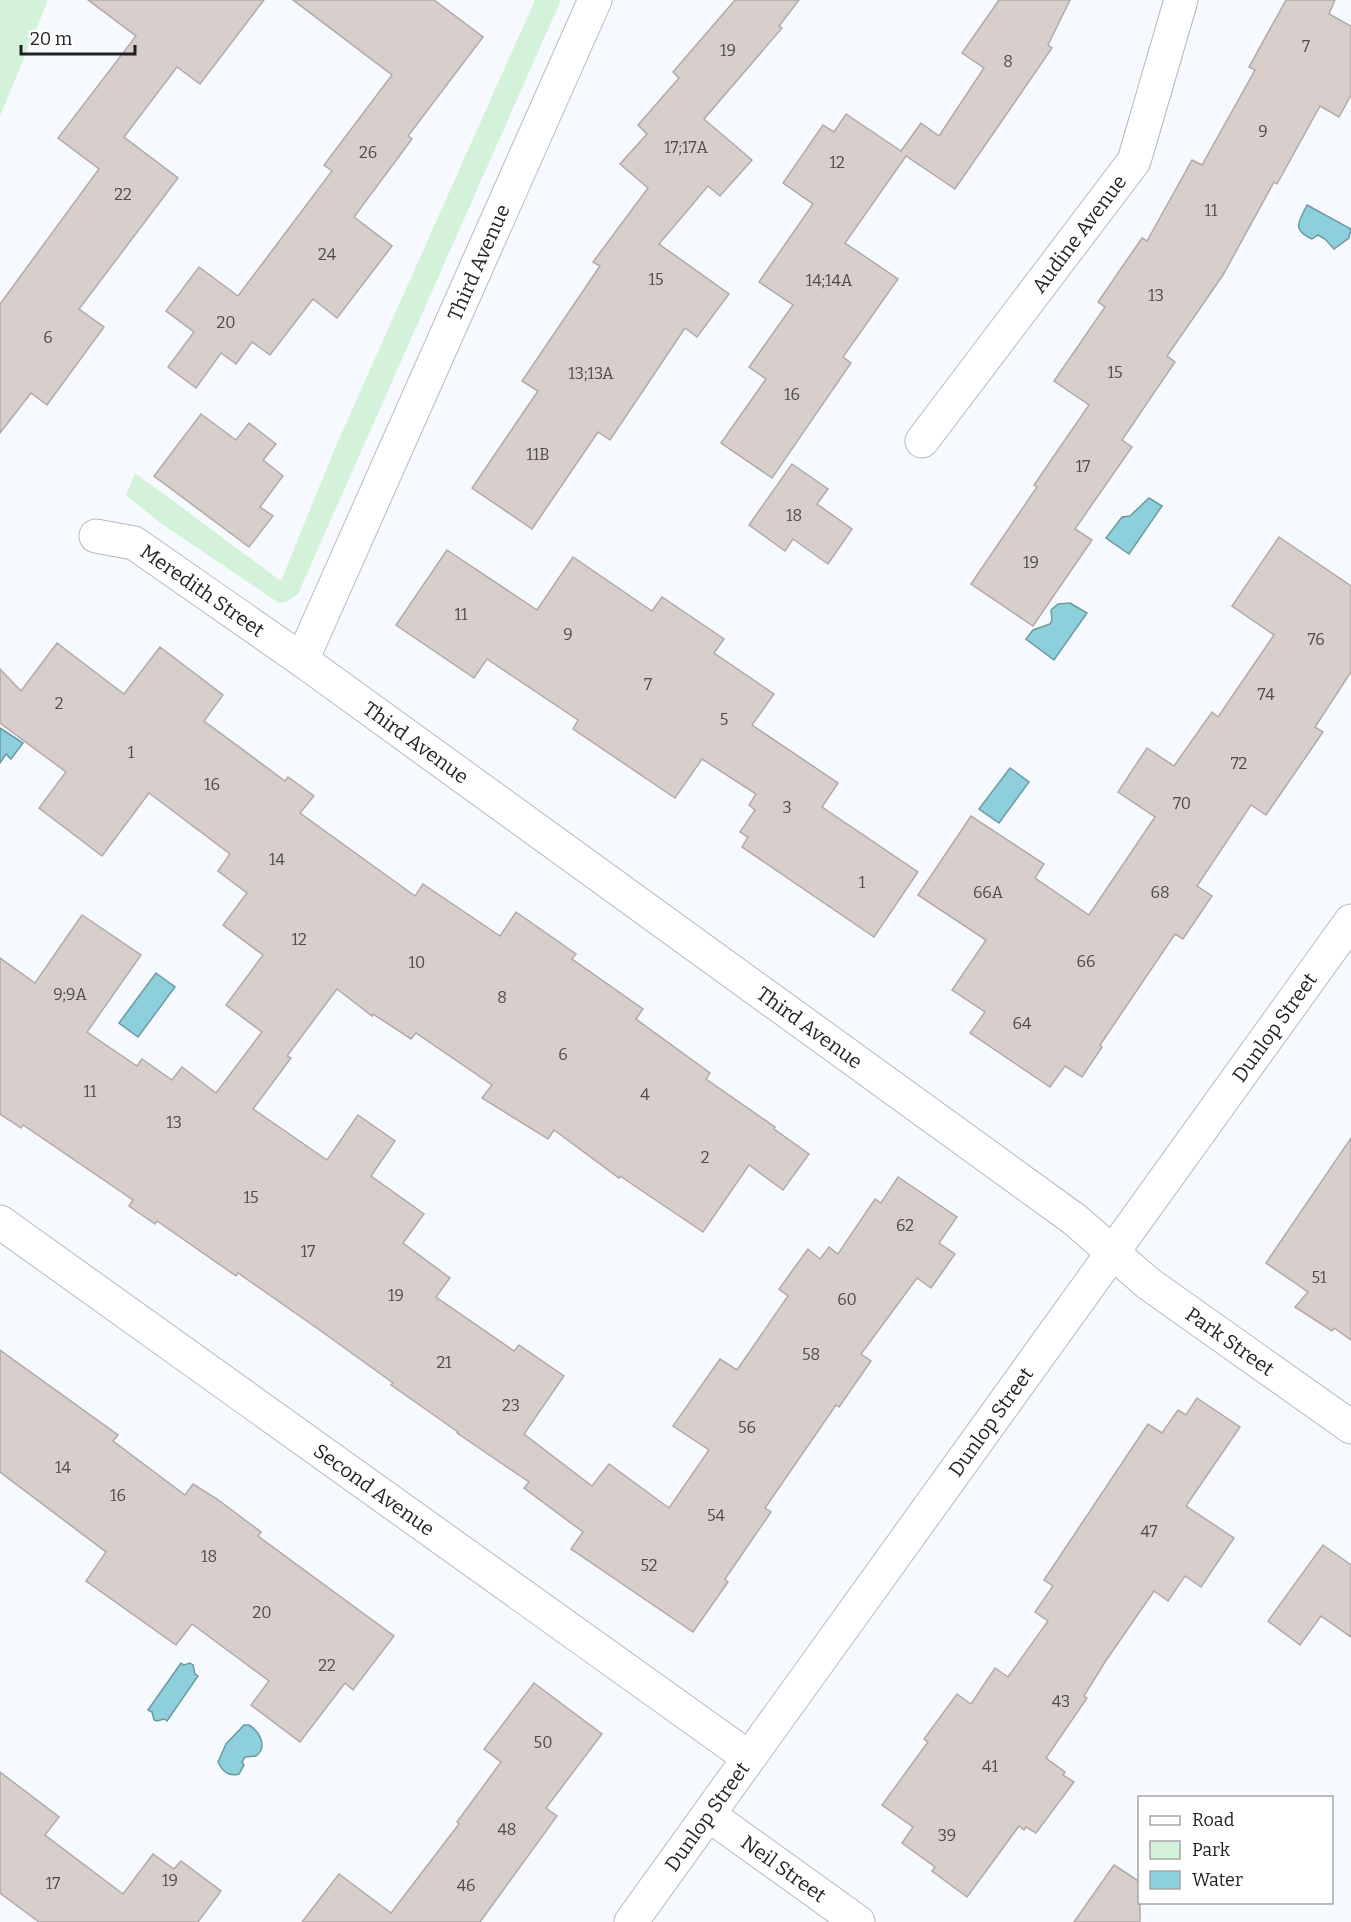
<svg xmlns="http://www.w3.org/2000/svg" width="1351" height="1922" viewBox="0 0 1351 1922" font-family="Bitter,serif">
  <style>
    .green { fill: #d3f2d9 }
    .water { fill: #8dcfda; stroke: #6c9aa3; stroke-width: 1.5 }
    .building { fill: #d8cecc; stroke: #b3a9a8; stroke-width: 1.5 }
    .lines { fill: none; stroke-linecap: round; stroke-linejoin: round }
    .minor-casing { stroke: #b3bac0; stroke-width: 35 }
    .minor { stroke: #fff; stroke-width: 33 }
    .labels { text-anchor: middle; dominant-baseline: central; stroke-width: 4.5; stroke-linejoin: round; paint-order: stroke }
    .number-label { font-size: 16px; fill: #4c4c4c }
    .street-label { font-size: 20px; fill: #1e2022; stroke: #fff }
  </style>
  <rect width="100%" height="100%" fill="#f6fafe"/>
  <g class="green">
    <path d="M0,0H48L0,116Z"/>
    <path d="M535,0H561L298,594L286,602L279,603L159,522L126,495L135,473L281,581L335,448Z"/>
  </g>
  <g class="water">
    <path d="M1307,205L1351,229L1349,238L1334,249L1325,239L1318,235L1312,239C1291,229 1299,222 1307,205Z"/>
    <path d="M1149,498L1162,506L1129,554L1106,538L1122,517L1130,516Z"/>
    <path d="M1070,603L1087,613L1054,660L1026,639L1033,630L1050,624L1052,620L1051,610L1058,604Z"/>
    <path d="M0,728L23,743L11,759L6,754L0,763Z"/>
    <path d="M1010,768L1029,782L999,823L979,809Z"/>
    <path d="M156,973L175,987L138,1037L119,1023Z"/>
    <path d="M181,1663L184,1665L190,1663L193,1665L195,1674L198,1676L167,1721L164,1719L157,1721L154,1720L152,1712L148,1710Z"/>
    <path d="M244,1725H249C260,1732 268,1747 256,1756L245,1757L242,1762L244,1765L239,1774C229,1777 222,1771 218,1762L226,1744Z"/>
  </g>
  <g class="building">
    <path d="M88,0H264L200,84L177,67L124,137L178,178L79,309L104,327L47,405L31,393L0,433V304L99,169L58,138L136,36Z"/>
    <path d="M293,0H434L483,37L408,136L412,139L354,217L392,246L337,318L313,299L270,355L252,342L236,364L221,353L196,388L168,367L194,332L166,311L199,267L238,296L332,171L324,165L392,75Z"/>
    <path d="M735,0H799L779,26L782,28L704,119L752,160L720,196L708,186L659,244L729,294L697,337L685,328L610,440L598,432L532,529L472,488L538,391L522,381L600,266L593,262L648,188L620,164L647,134L638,125L679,78L673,72Z"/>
    <path d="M999,0H1070L1048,45L1052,48L955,189L906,156L845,243L898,279L843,357L851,363L772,478L721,443L766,379L749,367L793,305L759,282L813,204L783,183L823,125L834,132L846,114L901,151L921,123L939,136L984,68L962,53Z"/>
    <path d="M1286,0H1335L1329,14L1351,26V95L1339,117L1320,106L1277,184L1274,182L1223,275L1167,356L1175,362L1122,440L1132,447L1075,529L1092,540L1033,626L971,584L1037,487L1034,485L1089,405L1054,381L1105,307L1098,302L1142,238L1147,241L1192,160L1202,165L1255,70L1249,67Z"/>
    <path d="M201,414L236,440L249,423L276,444L263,460L283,476L260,507L273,516L249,547L154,476Z"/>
    <path d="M792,464L828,489L817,504L852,529L828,564L793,539L785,551L749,525Z"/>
    <path d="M1279,537L1351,586V672L1315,727L1323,732L1266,815L1251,805L1197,886L1212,896L1183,939L1175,934L1100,1045L1102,1047L1082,1077L1065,1066L1050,1087L970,1033L985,1012L952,990L986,940L918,895L971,816L1044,864L1035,878L1089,915L1155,817L1118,792L1147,748L1174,766L1212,712L1218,717L1274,635L1232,606Z"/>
    <path d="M447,550L537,610L573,557L652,611L662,597L724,639L714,653L774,694L752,725L838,783L822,807L918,872L874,937L742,847L748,837L740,832L755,810L749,805L756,794L702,759L675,798L573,729L578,720L487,659L474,678L396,625Z"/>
    <path d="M57,643L124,694L160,647L223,695L204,721L285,781L288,777L314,796L300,813L415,896L423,884L500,936L516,912L576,954L572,959L643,1009L636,1019L710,1073L706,1079L775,1127L774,1129L809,1154L783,1190L749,1165L703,1232L620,1176L619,1178L554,1130L548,1139L482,1098L492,1085L416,1033L411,1039L373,1014L372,1016L337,989L287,1056L291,1058L253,1109L327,1160L358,1115L395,1141L371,1176L424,1214L403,1243L450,1278L436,1297L514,1351L519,1345L564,1376L524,1434L592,1486L609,1464L669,1508L709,1450L673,1426L720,1359L737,1370L788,1296L779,1289L808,1249L820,1259L829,1247L838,1254L875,1199L881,1203L898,1177L957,1217L939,1243L955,1254L931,1288L917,1278L861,1354L871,1361L839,1407L836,1405L765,1508L771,1512L725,1579L728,1582L693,1632L571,1549L583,1532L524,1488L529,1482L457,1433L458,1432L391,1385L393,1383L321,1331L238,1273L236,1276L157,1221L155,1224L129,1206L133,1200L23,1125L21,1128L0,1114V958L35,983L82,915L141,955L87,1032L137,1066L142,1059L172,1080L182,1067L216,1093L262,1032L226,1005L263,955L223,925L247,893L218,871L230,854L149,793L102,856L39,808L66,772L0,723V669L21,691Z"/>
    <path d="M1351,1138V1340L1334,1328L1332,1331L1295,1307L1308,1292L1266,1263Z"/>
    <path d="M0,1350L118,1435L113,1441L185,1495L193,1484L217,1499L261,1532L258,1536L394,1636L353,1690L345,1683L300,1742L251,1705L269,1681L192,1624L176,1645L86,1581L106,1552L0,1472Z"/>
    <path d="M1197,1398L1240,1427L1186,1506L1234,1538L1201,1587L1185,1576L1168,1601L1154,1591L1105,1662L1084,1696L1087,1698L1046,1758L1065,1772L1063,1775L1074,1782L1036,1833L1026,1827L1024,1830L1019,1826L967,1897L932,1871L935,1867L902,1843L913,1827L882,1805L928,1742L924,1739L957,1694L971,1704L995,1668L1008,1677L1048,1621L1035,1612L1053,1586L1044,1580L1148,1424L1162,1433L1178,1410L1186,1415Z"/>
    <path d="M1323,1545L1351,1565V1637L1321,1616L1300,1645L1268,1621Z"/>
    <path d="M534,1683L602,1734L546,1808L557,1816L480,1922H302L339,1874L391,1913L459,1824L457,1822L501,1762L484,1749Z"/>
    <path d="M0,1772L59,1817L45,1835L123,1894L153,1854L174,1869L181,1861L221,1891L198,1922H39L0,1893Z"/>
    <path d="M1114,1865L1140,1882V1922H1074Z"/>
  </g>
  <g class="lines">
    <defs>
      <g id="minor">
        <path id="s1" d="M922,441L1134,161L1181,0"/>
        <path id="s2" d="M96,536L134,543L302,660L1074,1219L1149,1284L1351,1427"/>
        <path id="s3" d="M302,660L595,0"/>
        <path id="s4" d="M0,1222L748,1757"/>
        <path id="s5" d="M709,1815L858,1922"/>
        <path id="s6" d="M631,1922L1351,921"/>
      </g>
    </defs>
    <use href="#minor" class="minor-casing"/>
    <use href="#minor" class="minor"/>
  </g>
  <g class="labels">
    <g class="number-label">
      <text x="1306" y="46">7</text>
      <text x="728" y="50">19</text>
      <text x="1008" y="61">8</text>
      <text x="1263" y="131">9</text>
      <text x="686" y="147">17;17A</text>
      <text x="368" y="152">26</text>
      <text x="837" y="162">12</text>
      <text x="123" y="194">22</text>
      <text x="1211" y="210">11</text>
      <text x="327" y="254">24</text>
      <text x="656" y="279">15</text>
      <text x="829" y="280">14;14A</text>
      <text x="1156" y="295">13</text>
      <text x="226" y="322">20</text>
      <text x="48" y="337">6</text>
      <text x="1115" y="372">15</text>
      <text x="591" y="373">13;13A</text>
      <text x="792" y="394">16</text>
      <text x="538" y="454">11B</text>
      <text x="1083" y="466">17</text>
      <text x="794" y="515">18</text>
      <text x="1031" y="562">19</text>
      <text x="461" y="614">11</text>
      <text x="568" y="634">9</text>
      <text x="1316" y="639">76</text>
      <text x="648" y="684">7</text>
      <text x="1266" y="694">74</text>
      <text x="59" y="703">2</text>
      <text x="724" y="719">5</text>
      <text x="131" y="752">1</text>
      <text x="1239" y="763">72</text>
      <text x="212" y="784">16</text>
      <text x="1182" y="803">70</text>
      <text x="787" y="807">3</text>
      <text x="277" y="859">14</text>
      <text x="862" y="882">1</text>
      <text x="988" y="892">66A</text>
      <text x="1160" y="892">68</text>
      <text x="299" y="939">12</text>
      <text x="1086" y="961">66</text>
      <text x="417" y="962">10</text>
      <text x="70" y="994">9;9A</text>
      <text x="502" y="997">8</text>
      <text x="1022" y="1023">64</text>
      <text x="563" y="1054">6</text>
      <text x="90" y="1091">11</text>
      <text x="645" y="1094">4</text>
      <text x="174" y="1122">13</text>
      <text x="705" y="1157">2</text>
      <text x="251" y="1197">15</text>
      <text x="905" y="1225">62</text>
      <text x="308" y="1251">17</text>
      <text x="1319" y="1277">51</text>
      <text x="396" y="1295">19</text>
      <text x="847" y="1299">60</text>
      <text x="811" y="1354">58</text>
      <text x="444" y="1362">21</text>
      <text x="511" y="1405">23</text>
      <text x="747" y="1427">56</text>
      <text x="63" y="1467">14</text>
      <text x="118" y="1495">16</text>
      <text x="716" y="1515">54</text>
      <text x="1149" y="1531">47</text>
      <text x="209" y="1556">18</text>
      <text x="649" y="1565">52</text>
      <text x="262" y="1612">20</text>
      <text x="327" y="1665">22</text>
      <text x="1061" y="1701">43</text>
      <text x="543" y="1742">50</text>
      <text x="990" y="1766">41</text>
      <text x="507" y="1829">48</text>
      <text x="947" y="1835">39</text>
      <text x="170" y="1880">19</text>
      <text x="53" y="1883">17</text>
      <text x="466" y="1885">46</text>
    </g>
    <g class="street-label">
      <text stroke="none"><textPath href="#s1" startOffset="260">Audine Avenue</textPath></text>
      <text stroke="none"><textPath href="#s3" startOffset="435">Third Avenue</textPath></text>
      <text stroke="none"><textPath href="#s2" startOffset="122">Meredith Street</textPath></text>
      <text stroke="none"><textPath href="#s2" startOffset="384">Third Avenue</textPath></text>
      <text stroke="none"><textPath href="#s6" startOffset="1102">Dunlop Street</textPath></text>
      <text stroke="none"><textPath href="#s2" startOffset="870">Third Avenue</textPath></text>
      <text stroke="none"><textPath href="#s2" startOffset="1395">Park Street</textPath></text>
      <text stroke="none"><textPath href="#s6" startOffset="616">Dunlop Street</textPath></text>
      <text stroke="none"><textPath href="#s4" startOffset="460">Second Avenue</textPath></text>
      <text stroke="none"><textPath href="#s6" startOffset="130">Dunlop Street</textPath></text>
      <text stroke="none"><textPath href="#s5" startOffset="92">Neil Street</textPath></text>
    </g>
  </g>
  <rect x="1138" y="1796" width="195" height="108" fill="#ffffff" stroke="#a5a6a7" stroke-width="1.5"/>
  <rect x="1150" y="1816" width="30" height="9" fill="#ffffff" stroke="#a5a6a7" stroke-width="1.5"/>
  <text x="1192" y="1826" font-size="18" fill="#1e2022">Road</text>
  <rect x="1150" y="1841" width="30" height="18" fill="#d3f2d9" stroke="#a5a6a7" stroke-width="1.5"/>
  <text x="1192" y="1856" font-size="18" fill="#1e2022">Park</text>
  <rect x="1150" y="1871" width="30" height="18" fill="#8dcfda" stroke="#a5a6a7" stroke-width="1.5"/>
  <text x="1192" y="1886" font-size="18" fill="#1e2022">Water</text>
  <path d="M21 45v9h114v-9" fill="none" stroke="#1e2022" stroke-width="3"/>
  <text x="30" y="45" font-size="18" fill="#1e2022" stroke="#ffffff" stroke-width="4.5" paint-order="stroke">20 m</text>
</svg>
